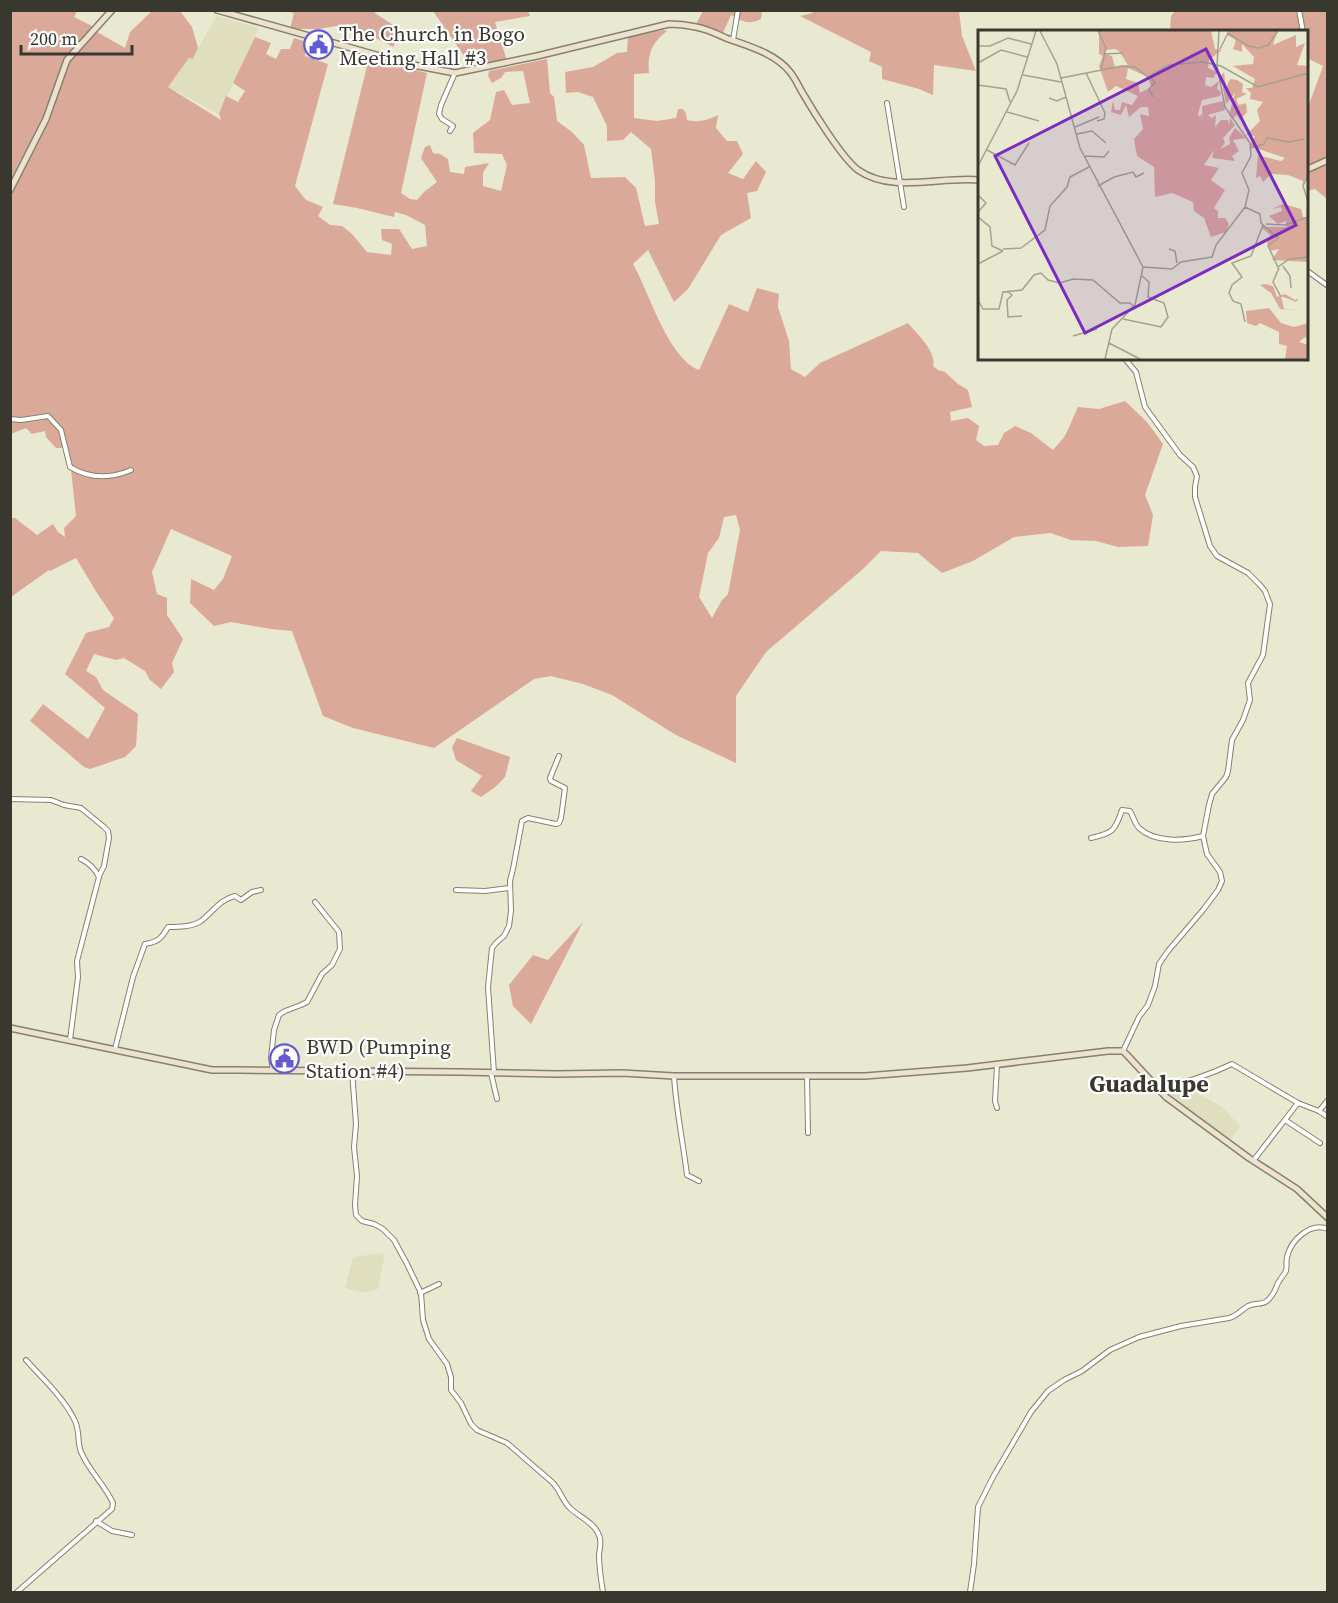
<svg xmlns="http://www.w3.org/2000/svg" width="1338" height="1603" viewBox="0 0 1338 1603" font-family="'Source Serif 4',serif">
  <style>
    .built { fill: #dfdfbf }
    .green { fill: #dba999; fill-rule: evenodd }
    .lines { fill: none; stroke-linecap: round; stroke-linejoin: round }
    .street-casing { stroke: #83836c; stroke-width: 6 }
    .secondary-casing { stroke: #83836c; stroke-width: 8 }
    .street { stroke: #fff; stroke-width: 4 }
    .secondary { stroke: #eee1cf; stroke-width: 5 }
    .labels { text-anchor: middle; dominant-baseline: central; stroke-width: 4.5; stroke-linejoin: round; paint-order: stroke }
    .poi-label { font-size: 21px; fill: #38382e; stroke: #fff; text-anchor: start }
    .quarter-label { font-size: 24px; font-weight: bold; fill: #38382e; stroke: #fff }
    .inset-road { fill: none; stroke: #a2a28f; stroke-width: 1.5 }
    .view { fill: #7b2cbf; fill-opacity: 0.15; stroke: #7b2cbf; stroke-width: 3 }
    .inset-edge { fill: none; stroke: #38382e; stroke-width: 3 }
  </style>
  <rect width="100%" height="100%" fill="#e8e9d0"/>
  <g class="built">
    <path d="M217,16L259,28L219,114L168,87L189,58L194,59L198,48Z"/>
    <path d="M1185,1085L1223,1108L1240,1126L1230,1140L1166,1092Z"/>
    <path d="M385,1253L378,1289L364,1293L345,1288L353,1257Z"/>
  </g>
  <g class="green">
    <path d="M814,10L959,11L962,36L976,71L934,65L933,95L919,89L882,79V67L869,61L871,52L800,16L812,13Z"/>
    <path d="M11,11H77L74,17L94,27L97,32L125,48L130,32L152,11H180L192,27L198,48L193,59L189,58L168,87L221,120L219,114L226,96L238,102L245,91L233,83L255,37L271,43L266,54L276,59L281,49H290L294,38L307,42L305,56L328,64L295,186L306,200L323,207L318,216L330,225L342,226L352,234L367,252L391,255L392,244L382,240L381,229H399L412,249L427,246L425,225L406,215L395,212L394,217L357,208L333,204L369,58L427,73L401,193L410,199L417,200L424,192L437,182L421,158L425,147L430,145L433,153L440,154L448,159L450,172L464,174L465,167L489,163L483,173V186L501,191L507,165L502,154L474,153L473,133L490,120L496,92L504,90L512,105L530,103L523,71L505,72L501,78L492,83L488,76L489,71L547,59L550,93L554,97L557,121L572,132L584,145L591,178L625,177L636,188L645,226L659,224L655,202V181L651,149L631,132L623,140L607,141V126L593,97L578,92L566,93L565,72L593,67L617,53L627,52L628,35L664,30L667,31C652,42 647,55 649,73L634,74V118L657,121L676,118L678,109H683L686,114L687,120C698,123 708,120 718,115L716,128L727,141H737L743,154L728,173L743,179L756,161L766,172L757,191L747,193L751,218L721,235L688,289L674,302L648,250L633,264C649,292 668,358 699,370L729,304L748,312L757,288L779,294L778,307L789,341L791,369L805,377L820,363L908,323C917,334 937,352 933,366L938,370L945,372L958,384L968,390L972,407L950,412L951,421L968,418L979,426L976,440L984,446L998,445L1004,433L1015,426L1031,433L1053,450L1065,436L1078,407L1099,409L1125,401L1147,422L1163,444L1145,495L1153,515L1148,546L1118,547L1096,541L1071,540L1050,533L1014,537L973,561L942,573L918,553L881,551L863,569L766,652L736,696V763L676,735L612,695L583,684L551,676L534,679L434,748L353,728L323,716L292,631L271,629L231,622L214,626L190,603L191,579L214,590L223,579L232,556L171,529L152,572L157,594L167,598V615L183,639L172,663L174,672L161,689L150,680L145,671L124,658L116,660L94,654L86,671L96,677L103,690L138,714L136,746L125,757L90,769L84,767L30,721L43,704L88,739L105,708L65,674L86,633L109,627L114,618L97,593L76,558L50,571L49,570L11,597V518H15L37,535L53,524L58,532L65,537L64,528L76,516L71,470L65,448H56L46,437L45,431L32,434L26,428L11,434ZM736,515L740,530L728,594L722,600L712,618L699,597L708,553L719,538L724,517Z"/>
    <path d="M285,11H373L375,13L402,31L393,47L348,24L319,29H290L294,13Z"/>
    <path d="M433,11H528L530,16L495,22L507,61L469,63Z"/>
    <path d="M703,11H762L761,19C749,25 743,22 731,15L722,35L695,26Z"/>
    <path d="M1175,11H1327V199L1315,189L1307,191V110L1323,66L1307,58L1306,32H1170L1171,16Z"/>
    <path d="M457,738L510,757L505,777L494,788L481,797L471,791L482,776L456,760L452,747Z"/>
    <path d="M583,922L531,1024L513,1006L509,985L533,955L548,960Z"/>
  </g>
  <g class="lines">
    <defs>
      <g id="street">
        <path d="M1299,10L1303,32"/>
        <path d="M733,40L738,10"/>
        <path d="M887,103L904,207"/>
        <path d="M450,131L453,126L442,119L439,114L441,105L455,73"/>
        <path d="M1306,270L1328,286"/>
        <path d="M10,419L21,420L48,416L61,430L70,467C90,479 110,479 131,470"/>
        <path d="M10,799L51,800L64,805L81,808L104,827L108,831L109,838L104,866L99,876"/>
        <path d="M1091,838C1113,833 1115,831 1122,810L1130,811C1133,816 1135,824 1139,828C1155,843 1184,841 1203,836"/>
        <path d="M456,890L485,891L509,888"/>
        <path d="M70,1040L78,977L77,961L99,877C95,869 89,863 81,859"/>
        <path d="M115,1049L133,977L145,944C158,942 162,938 168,927C179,927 192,927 201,921C213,912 220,899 235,896L241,900L252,892L261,890"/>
        <path d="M1123,1051L1139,1017L1148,1005L1155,986L1159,964L1168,951L1203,910L1218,890L1222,881L1220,872L1207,854L1203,836L1209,805L1212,794L1226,777L1228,771L1232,740L1243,720L1250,700L1248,683L1263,655L1270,604L1265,591L1259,584L1248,573L1217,556L1210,546L1195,497V487L1197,476L1193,467L1180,455L1145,407L1136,372L1124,358"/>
        <path d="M997,1065L995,1101L997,1108"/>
        <path d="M273,1070L271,1058L274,1030L279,1015L285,1011L301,1005L307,1002L322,974L332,965L340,949L339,932L315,902"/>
        <path d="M352,1071L356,1124L354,1147L357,1176L355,1205L356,1215L362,1221L374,1224L383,1229L394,1240L407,1264L421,1293L423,1320L429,1339L447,1364L451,1377V1390L461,1403L471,1424L477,1430L507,1443L552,1482C560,1489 562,1501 570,1508C578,1516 593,1522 598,1533C602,1540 600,1547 599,1555C599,1568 601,1580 603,1592"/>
        <path d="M491,1073L497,1099"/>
        <path d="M494,1073L488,987L492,948L496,943L504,936L509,926L511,911L510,881L513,869L522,821L528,818L556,824L559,823L561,818L565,788L551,781L550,778L559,756"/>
        <path d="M674,1076C676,1109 683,1142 687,1175L699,1181"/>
        <path d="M807,1076L808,1133"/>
        <path d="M1159,1089C1184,1083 1209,1075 1232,1064L1298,1103L1319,1111L1328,1100"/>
        <path d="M1319,1111L1328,1117"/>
        <path d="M1285,1120L1320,1143"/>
        <path d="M1253,1161L1298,1103"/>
        <path d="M420,1293L439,1284"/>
        <path d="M96,1521L112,1531L132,1535"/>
        <path d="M17,1592L112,1509L113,1503C105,1485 89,1471 81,1452C77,1442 80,1431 75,1421C65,1399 42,1378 26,1360"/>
        <path d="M970,1592L974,1564L978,1507L993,1477L1031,1412L1048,1391L1064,1380L1082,1371L1110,1350L1139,1337L1181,1326L1229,1318C1237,1316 1241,1310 1248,1306C1258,1301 1264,1308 1272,1295C1275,1292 1276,1287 1278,1283C1280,1279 1284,1275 1286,1271C1287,1267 1286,1262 1287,1257C1291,1240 1310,1222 1328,1229"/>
      </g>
      <g id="secondary">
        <path d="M217,10L408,64L455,73L537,56L669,24C678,24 687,25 696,27C707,29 717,34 726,38C748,46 775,53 790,72C795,78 798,85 802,92C813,111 842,158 858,170C892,194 941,176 980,180"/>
        <path d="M1306,170L1328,160"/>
        <path d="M10,190L46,119L67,60L112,10"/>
        <path d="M10,1028L212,1070H239L459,1072L557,1074L622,1073L674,1076H865L967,1068L1108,1051H1123L1127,1055L1166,1097L1249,1158L1297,1189L1328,1218"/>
      </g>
    </defs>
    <use href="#street" class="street-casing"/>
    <use href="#secondary" class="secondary-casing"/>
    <use href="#street" class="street"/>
    <use href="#secondary" class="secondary"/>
  </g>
  <defs>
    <symbol id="civic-ring" viewBox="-11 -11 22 22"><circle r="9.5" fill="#fff" stroke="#645bd4" stroke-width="1.5"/><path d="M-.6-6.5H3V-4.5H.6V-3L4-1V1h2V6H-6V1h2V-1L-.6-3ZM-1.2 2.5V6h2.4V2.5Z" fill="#645bd4"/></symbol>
  </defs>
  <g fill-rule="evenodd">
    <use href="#civic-ring" x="302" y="28" width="33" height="33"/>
    <use href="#civic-ring" x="268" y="1042" width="33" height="33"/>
  </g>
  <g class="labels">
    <g class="poi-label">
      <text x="339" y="33">The Church in Bogo<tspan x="339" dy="24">Meeting Hall #3</tspan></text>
      <text x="306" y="1046">BWD (Pumping<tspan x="306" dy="24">Station #4)</tspan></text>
    </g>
    <g class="quarter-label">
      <text x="1149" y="1083">Guadalupe</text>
    </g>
  </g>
  <g transform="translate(978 30)">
    <rect width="330" height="330" fill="#e8e9d0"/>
    <path d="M121,1H233L237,19L244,20L231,30L230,38L239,42L235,48L228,47L227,55L233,57L241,51L239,59L243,62L242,66L224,70L220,84L221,87L224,84L225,91L224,76L245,71L247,80L230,85L234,88L238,85L237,97L243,90H250L251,95L252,88L257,95L245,108L247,113L242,119L252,114L251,108L257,98L268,108L255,110L261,121L254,126L257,131L234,128L236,120L226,135L241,138L233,150L247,160L236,178L240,181V188H247L251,194L248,202L233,207L226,188L216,181L215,172L194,163L177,167L176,137L159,126L156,109L165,99L162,84L171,86L170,77H163L151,87L148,75L143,85L133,82L135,71L137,80H142L144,72L154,75L160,66L138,56L130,62L121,36L125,26L121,24ZM137,19L141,21L150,35L137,37L134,26L127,24V20ZM150,38L170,47L173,57L162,63L160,53L148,49ZM250,1H299L295,15L318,5V17L327,13L319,35L330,36V146L324,156L325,151L310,145L293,144L285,152L282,146L278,148L280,125L303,131L307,128L272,116L277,106L268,105L282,91L279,80L285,72L272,69L273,63L268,58H274L277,49L255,36L275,34L276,27L264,14V22L255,19L258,10L249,5ZM246,42L248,58L252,49L259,50L265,54L264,62L269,64L258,69L261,75L268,73L269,82L262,90L259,85L254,89L251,85L257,63L248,74L243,46ZM305,174L323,179L325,187L330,188V232L294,230L301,219L292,221L289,213L292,205L283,197H308V191L300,194L291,186L304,181L303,177L294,179ZM288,254L295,256L299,267L307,264L317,270L321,268L318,272L303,266L306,279L320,281L302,279L293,263L282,255ZM291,278L303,293L316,297L330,293V310L327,307L321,312L330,315V329H307L309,316L301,314V302L282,293L278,296L269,293L268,281Z" fill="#dba999" fill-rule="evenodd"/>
    <path class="inset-road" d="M62,1L79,34L102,118L165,237L157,275L134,299L127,329M120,1L128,18L123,39M241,1L239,36L247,77L272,113L273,126L264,143L271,160L267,177L282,184L283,193L300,208L290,216L300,237L311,229L330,227M0,16H12L30,8L53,14M242,19L250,3L270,16L281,18L290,15L300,1M127,24L145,23M0,33L23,20L49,27M108,43L127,83L126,89L119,91M45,45L83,52M172,45L177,53L171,59L175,67M83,48L144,36L157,37L170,47L190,35L225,32L243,36L280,57L330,43M0,55L28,59L32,72M71,68L79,71L88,67M29,82L61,91M97,97L121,87M99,104L114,101L128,113M272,118L286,114L289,108L311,112L326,109M9,120L37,135L51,113M106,126L126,127L131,121M0,136L39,61L58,1M120,156L136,147L155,142L158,147L166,143M0,165L8,173L0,182M0,187L12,197L14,216L25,221M329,187L330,171L325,156L330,146M288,194L307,195L330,187M25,219L43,218L67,200L72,176L89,157L92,147L111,137M191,219L197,221L199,233M0,234L25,221M305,236L312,246L313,258M165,237L194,239L203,232L234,227L238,215L267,177M301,238L295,252L303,267M29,261L34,265L29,270L30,287L44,286M0,270L5,279H21L25,262L44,260L56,245L63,243L70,250L82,253L95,249L115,250L142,273H152L156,277M145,289L183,297L190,287L186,273L170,267L171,252L163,245M267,292L263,274L255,271L251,263L254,255L264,247L254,233L273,226L285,195M95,306L119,299M131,313L162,329"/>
    <path class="view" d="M228,19L318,195L107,303L17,126Z"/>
    <rect width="330" height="330" class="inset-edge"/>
  </g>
  <rect width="1338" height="1603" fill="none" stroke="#38382e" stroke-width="24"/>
  <path d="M21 45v9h111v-9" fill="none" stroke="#38382e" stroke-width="3"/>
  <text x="30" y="45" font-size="18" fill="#38382e" stroke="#ffffff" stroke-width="4.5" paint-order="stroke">200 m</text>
</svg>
